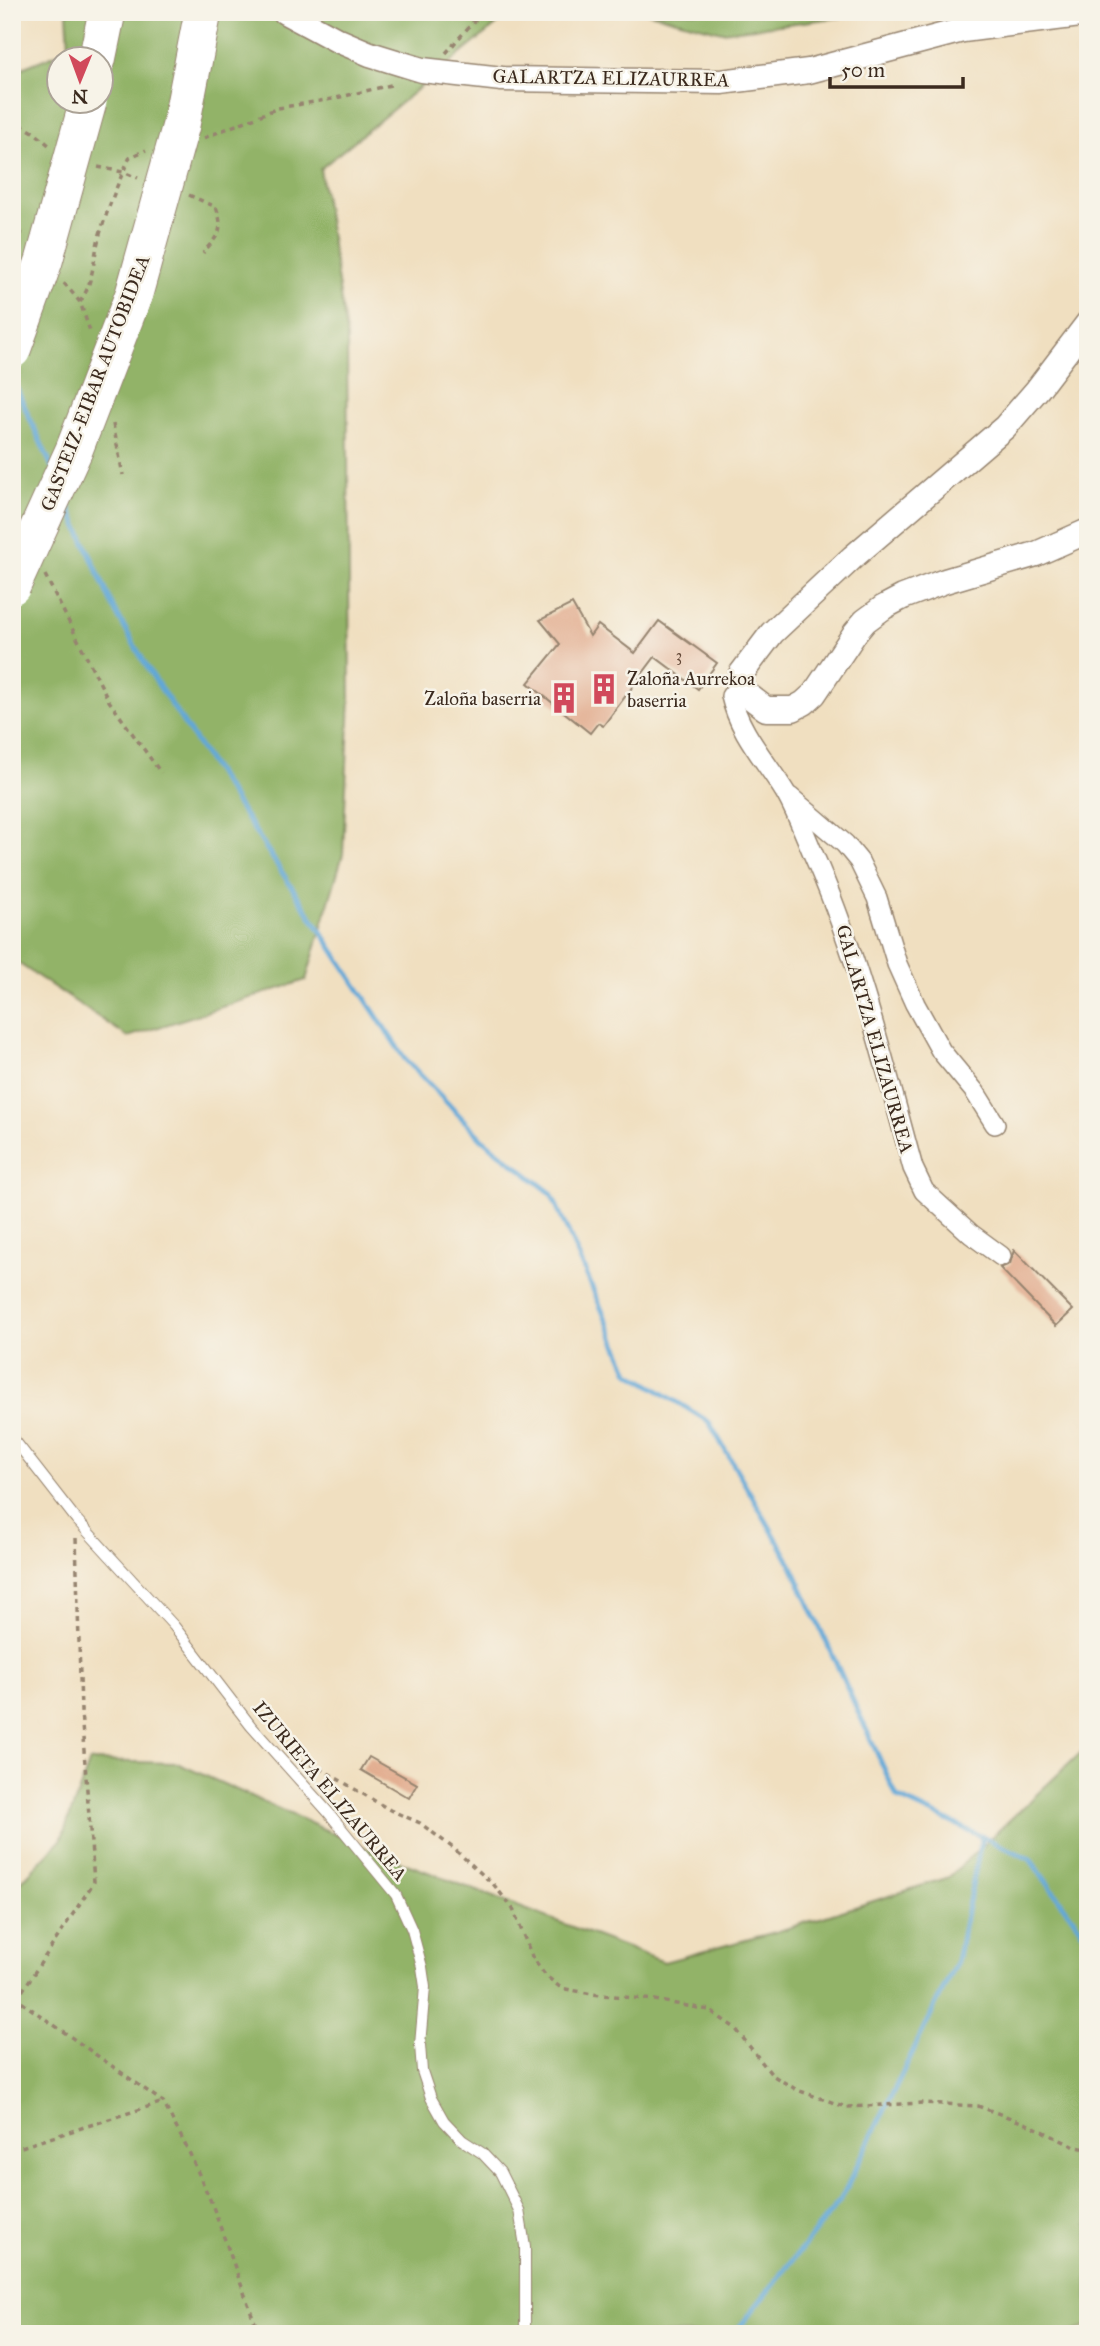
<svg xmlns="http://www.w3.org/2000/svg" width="1100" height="2346" viewBox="0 0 1100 2346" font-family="'IM FELL Great Primer',serif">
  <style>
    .forest { fill: #92b367; stroke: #666e42; stroke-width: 2; fill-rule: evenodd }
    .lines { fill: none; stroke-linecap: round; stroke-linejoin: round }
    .stream { stroke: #61a7d7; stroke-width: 5 }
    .building { fill: #e0a686 }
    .service-casing { stroke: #96846f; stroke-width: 12 }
    .minor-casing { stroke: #96846f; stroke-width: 22 }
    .tertiary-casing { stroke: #96846f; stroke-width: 27 }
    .motorway-casing { stroke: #96846f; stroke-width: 39 }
    .path { stroke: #96846f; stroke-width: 3.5; stroke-dasharray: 5 5; stroke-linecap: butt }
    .service { stroke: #fff; stroke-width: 10 }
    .minor { stroke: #fff; stroke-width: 19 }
    .tertiary { stroke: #fff; stroke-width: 24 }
    .motorway { stroke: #fff; stroke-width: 37 }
    .motorway-bridge-casing { stroke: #96846f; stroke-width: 39; stroke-linecap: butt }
    .motorway-bridge { stroke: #fff; stroke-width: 37 }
    .labels { text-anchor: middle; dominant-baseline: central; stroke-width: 5; stroke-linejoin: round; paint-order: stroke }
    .number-label { font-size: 16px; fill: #644938 }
    .street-label { font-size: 19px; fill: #3b2a1e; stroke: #f7f3e8 }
    .poi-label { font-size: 19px; fill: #3b2a1e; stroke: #f7f3e8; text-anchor: start }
  </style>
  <rect width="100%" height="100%" fill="#f7f3e8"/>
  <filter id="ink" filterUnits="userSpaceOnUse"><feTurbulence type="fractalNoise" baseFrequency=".0143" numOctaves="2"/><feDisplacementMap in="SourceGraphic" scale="14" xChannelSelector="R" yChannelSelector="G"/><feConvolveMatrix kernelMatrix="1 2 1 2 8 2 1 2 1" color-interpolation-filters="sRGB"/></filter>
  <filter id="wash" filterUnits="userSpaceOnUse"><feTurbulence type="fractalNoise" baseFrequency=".00686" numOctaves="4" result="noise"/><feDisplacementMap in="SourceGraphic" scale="28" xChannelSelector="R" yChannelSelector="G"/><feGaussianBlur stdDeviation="1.57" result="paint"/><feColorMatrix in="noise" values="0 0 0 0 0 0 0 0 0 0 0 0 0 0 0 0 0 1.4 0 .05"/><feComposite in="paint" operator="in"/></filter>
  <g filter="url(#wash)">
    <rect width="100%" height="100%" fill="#f0dfc0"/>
    <g class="forest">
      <path d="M67,12H512L320,169L347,339L350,698L343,854L306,980L128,1037L12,959V72L69,49ZM60,60H102V102H60Z"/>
      <path d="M646,12H869L867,14L722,32Z"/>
      <path d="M1088,1746V2326L1064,2334H12V1891L61,1840L90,1761L177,1763L370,1850L664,1962L779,1931L949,1877Z"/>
    </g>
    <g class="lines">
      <g class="stream">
        <path d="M12,379L52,467"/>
        <path d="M67,502L114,609L148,669L405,1059L482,1139L551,1193L629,1372L709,1422L790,1562L897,1797L1030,1859L1088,1939"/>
        <path d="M734,2334L841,2199L957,1961L982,1836"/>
      </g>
    </g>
    <g id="blocks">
      <g class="building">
        <path d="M572,604L590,636L598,625L635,653L659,621L717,663L698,689L655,657L603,726L598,723L590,733L528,683L560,644L540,620Z"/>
        <path d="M1014,1250L1073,1310L1056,1326L1000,1268L1010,1264Z"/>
        <path d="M369,1757L417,1784L409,1798L361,1770Z"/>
      </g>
    </g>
  </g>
  <g filter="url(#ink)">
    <use href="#blocks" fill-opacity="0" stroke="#96846f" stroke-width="2"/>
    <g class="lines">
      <defs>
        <path id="service" d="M12,1437L76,1519L174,1626L251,1726L328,1812L396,1895L412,1930L422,1967L425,1987L420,2045L422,2071L431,2098L444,2121L462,2140L482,2153L500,2172L519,2210L525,2246V2334"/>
        <g id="minor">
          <path d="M741,684L731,696C739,732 766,761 785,792C798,814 807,841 818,865C860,963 885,1066 913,1168L924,1191L971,1234L1001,1256"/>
          <path d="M790,797L845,844L859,861L877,898L897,964L915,1004L941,1051L975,1092L995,1124"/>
        </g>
        <g id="tertiary">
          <path d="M285,12L337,40L370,54L422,70L502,79L721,82L809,71L963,30L1088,14"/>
          <path d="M1088,323L1037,390L1005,427L853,557L772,633L741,674V684L745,693L766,709H793L804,703L814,694L855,633L865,621L884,607L903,597L945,581L1036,554L1088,531"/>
        </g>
        <path id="motorway" d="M97,60L107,12"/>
      </defs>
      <use href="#service" class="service-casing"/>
      <use href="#minor" class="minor-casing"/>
      <use href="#tertiary" class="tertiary-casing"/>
      <use href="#motorway" class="motorway-casing"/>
      <g class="path">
        <path d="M446,53L474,21L486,12"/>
        <path d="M12,119L35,133L50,146"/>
        <path d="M204,138L278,108L332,99L395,84"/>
        <path d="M98,167L123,172L138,178"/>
        <path d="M189,195L216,207C225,231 218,235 203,253"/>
        <path d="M12,224L22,235"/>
        <path d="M64,283L80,302L90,331"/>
        <path d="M80,302C94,282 93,258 100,234C108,208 118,182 130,157L146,150"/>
        <path d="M113,424L123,475"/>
        <path d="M45,575L109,701L161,773"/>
        <path d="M76,1538L81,1711L94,1882L17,1999L163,2102L190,2154L212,2204L259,2334"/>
        <path d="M301,1761L321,1769L390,1810L420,1823L453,1848L494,1885L513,1909L533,1959L545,1975L561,1988L592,1994L655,2000L709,2010L735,2028L772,2075L797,2090L846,2107L923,2103L978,2106L1032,2126L1075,2147L1088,2149"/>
        <path d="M12,2150L163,2102"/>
      </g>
      <use href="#service" class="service"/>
      <use href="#minor" class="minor"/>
      <use href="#tertiary" class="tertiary"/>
      <use href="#motorway" class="motorway"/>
      <defs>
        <g id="motorway-bridge">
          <path d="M12,350L44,261L88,102"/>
          <path d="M12,586L74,450L134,294L181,125L203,12"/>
        </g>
      </defs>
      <use href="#motorway-bridge" class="motorway-bridge-casing"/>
      <use href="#motorway-bridge" class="motorway-bridge"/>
    </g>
  </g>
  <defs>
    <symbol id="building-bare" viewBox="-9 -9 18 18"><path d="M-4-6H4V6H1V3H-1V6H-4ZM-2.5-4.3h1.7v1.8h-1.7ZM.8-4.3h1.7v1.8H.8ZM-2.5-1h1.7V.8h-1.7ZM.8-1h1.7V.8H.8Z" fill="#d1495b" stroke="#f7f3e8" stroke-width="2.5" paint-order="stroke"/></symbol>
  </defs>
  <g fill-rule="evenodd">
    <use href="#building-bare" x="582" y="667" width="44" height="44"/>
    <use href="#building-bare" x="542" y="676" width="44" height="44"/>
  </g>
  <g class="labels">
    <g class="number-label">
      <text x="679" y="655">3</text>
    </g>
    <g class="street-label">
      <text transform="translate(611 78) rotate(1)">GALARTZA ELIZAURREA</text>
      <text transform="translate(95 383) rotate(-69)">GASTEIZ-EIBAR AUTOBIDEA</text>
      <text transform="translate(875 1039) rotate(74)">GALARTZA ELIZAURREA</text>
      <text transform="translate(330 1791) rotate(50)">IZURIETA ELIZAURREA</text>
    </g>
    <g class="poi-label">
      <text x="627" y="678">Zaloña Aurrekoa<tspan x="627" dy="22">baserria</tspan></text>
      <text x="541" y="698" text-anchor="end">Zaloña baserria</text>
    </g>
  </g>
  <rect width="1100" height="2346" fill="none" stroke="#f7f3e8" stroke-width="42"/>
  <g transform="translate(80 80) rotate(181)"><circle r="33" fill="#f7f3e8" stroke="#aca397" stroke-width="2"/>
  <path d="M0-5L12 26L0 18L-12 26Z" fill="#d1495b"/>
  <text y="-10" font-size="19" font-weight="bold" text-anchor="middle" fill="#3b2a1e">N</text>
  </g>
  <path d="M830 77v10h133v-10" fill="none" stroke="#3b2a1e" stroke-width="3.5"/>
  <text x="841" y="77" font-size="21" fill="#3b2a1e" stroke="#f7f3e8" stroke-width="5" paint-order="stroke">50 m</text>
</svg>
